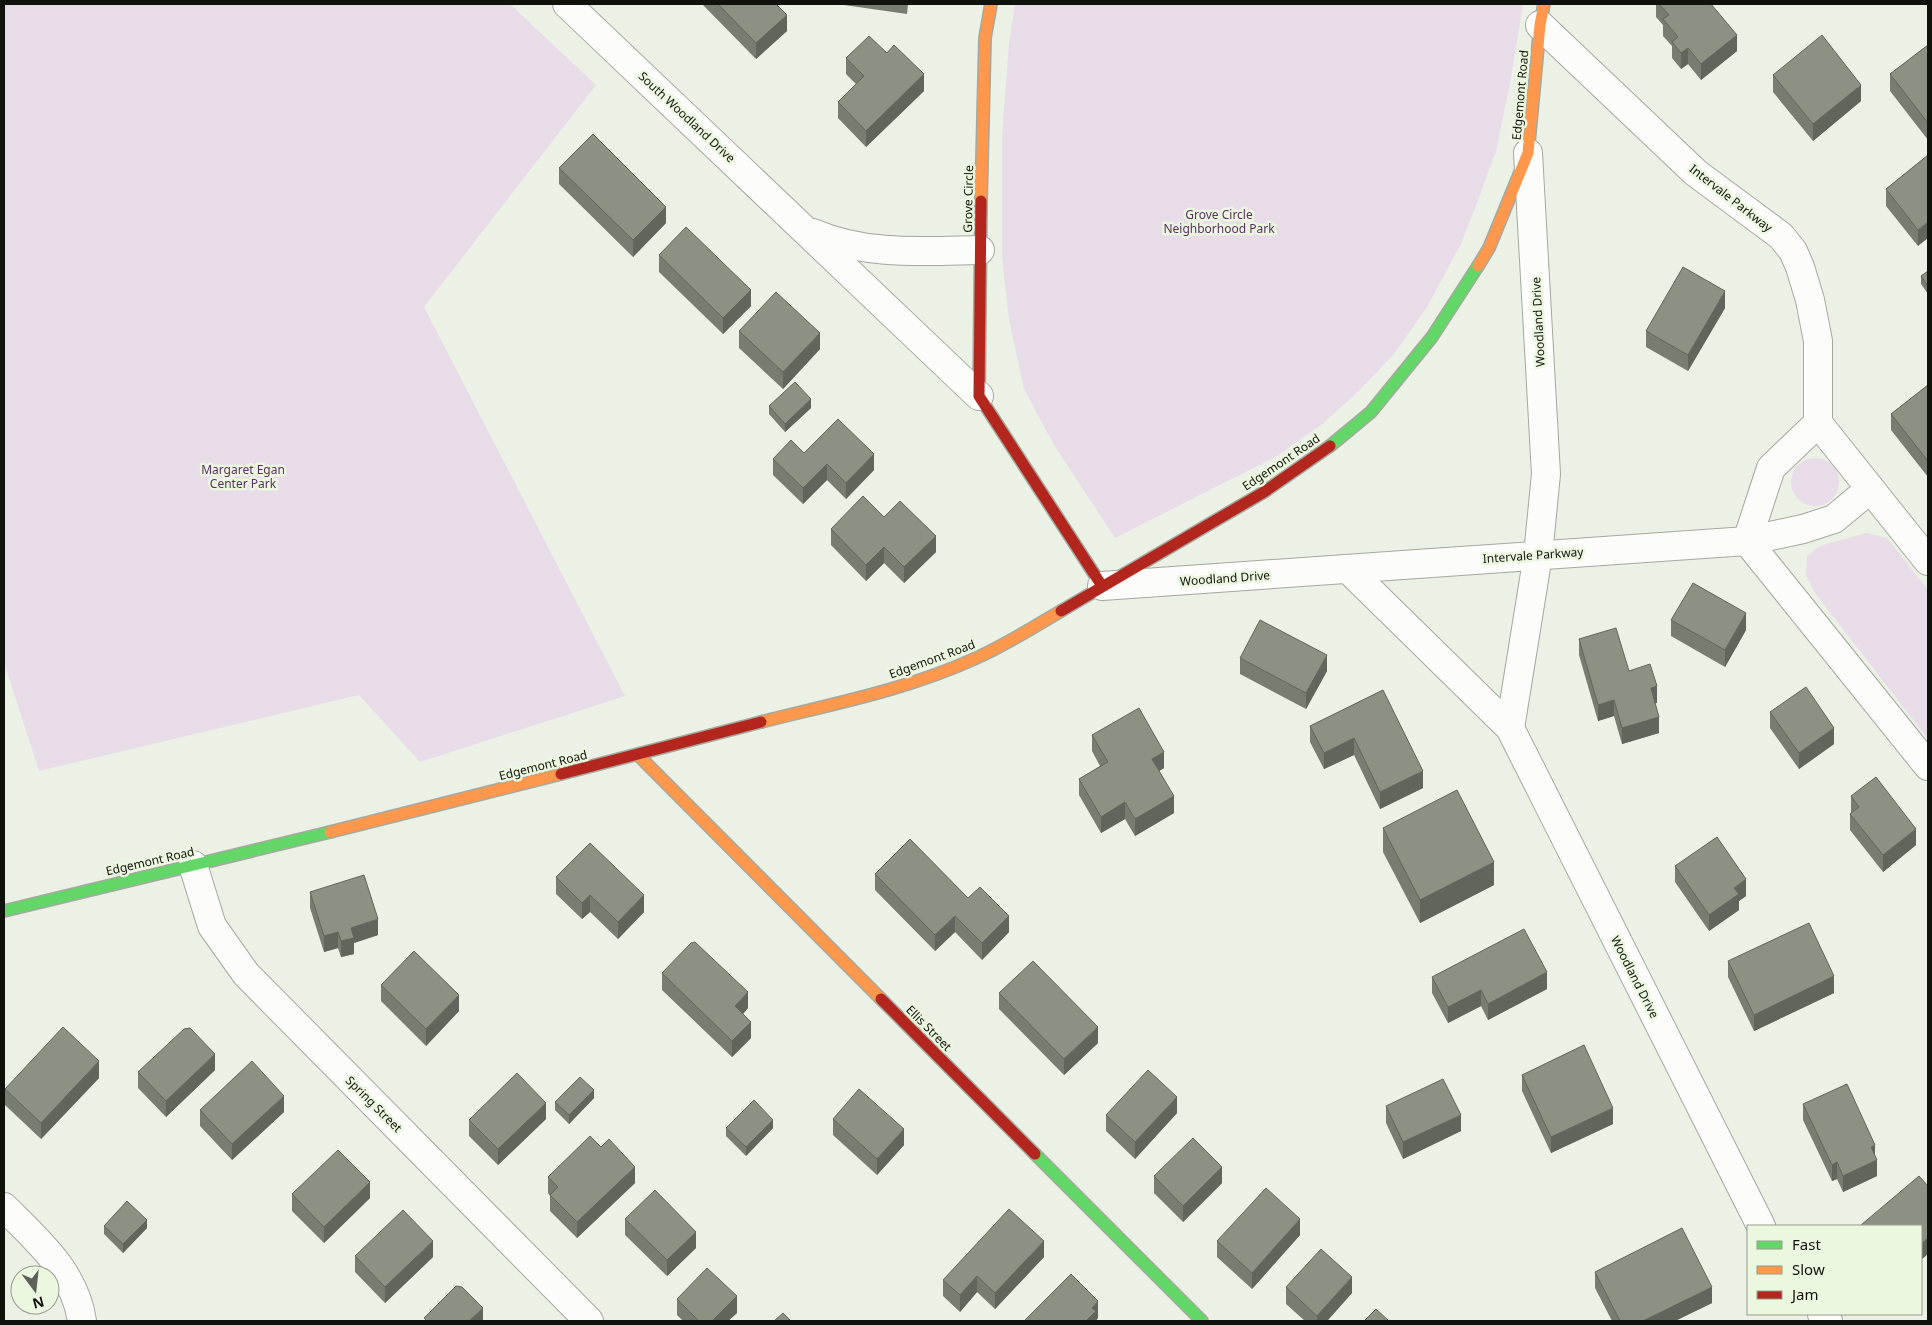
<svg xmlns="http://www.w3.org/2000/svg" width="1932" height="1325" viewBox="0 0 1932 1325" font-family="'Noto Sans',sans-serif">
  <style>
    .green { fill: #e8dce9 }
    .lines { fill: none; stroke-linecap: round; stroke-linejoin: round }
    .street-casing { stroke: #a4a89f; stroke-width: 30 }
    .fast-casing { stroke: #a4a89f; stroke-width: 14 }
    .slow-casing { stroke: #a4a89f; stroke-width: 14 }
    .jam-casing { stroke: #a4a89f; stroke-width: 14 }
    .street { stroke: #fcfdfb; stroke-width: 28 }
    .fast { stroke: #63d668; stroke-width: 11 }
    .slow { stroke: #ff974d; stroke-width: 11 }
    .jam { stroke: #b3261e; stroke-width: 11 }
    .wall { fill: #787d71 }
    .shaded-wall { fill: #61665c }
    .building { fill: #8b9183; stroke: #61665c }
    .labels { text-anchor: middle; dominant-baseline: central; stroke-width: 5; stroke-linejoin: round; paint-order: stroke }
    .street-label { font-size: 12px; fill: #10130b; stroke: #ecf7df }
    .park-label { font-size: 12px; fill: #5a2e65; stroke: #ecf7df }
  </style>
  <rect width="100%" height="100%" fill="#ebf1e5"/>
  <g class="green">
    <path d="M4,4H510L596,85L424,307L625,696L420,762L359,695L39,771L4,662Z"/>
    <path d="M1015,4H1523L1510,83L1496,151L1477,203L1461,244L1427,307L1394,354L1359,391L1321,425L1277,456L1115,538L1054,445L1024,389L1009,320L1002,256V136L1009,43Z"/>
    <circle cx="1815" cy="482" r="24"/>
    <path d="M1866,533L1887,538L1928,590V739L1815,593L1806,575L1807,556L1820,546Z"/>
  </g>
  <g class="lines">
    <defs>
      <g id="street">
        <path d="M567,4L979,396"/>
        <path d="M1540,25L1696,173L1781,236L1793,251L1800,267L1810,300L1818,341V423L1928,561"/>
        <path d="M813,233C866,256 924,251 980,250"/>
        <path d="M1870,489L1834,519L1803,529L1747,541L1928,766"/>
        <path d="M1349,570L1510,728L1761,1226"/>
        <path d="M1102,586C1317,572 1532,555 1747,541L1771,468L1818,423"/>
        <path d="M1510,728L1538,555L1546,474L1528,153"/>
        <path d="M193,865L212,926L246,974L589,1321"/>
        <path d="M4,1207C37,1240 75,1272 82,1321"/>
        <path d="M1822,1314L1828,1321"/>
      </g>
      <g id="fast">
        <path d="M1330,446L1371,412L1432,337L1478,266"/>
        <path d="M4,911L330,832"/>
        <path d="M1035,1154L1202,1321"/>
      </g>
      <g id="slow">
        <path d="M981,201L985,38L991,4"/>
        <path d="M1478,266L1489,248L1528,153L1540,25L1544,4"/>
        <path d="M761,722C832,704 906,690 974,659C1004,646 1032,628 1061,611"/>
        <path d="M638,755L881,999"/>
        <path d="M330,832L561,774"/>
      </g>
      <g id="jam">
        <path d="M981,201L979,396L1102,586"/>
        <path d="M1061,611L1264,492L1330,446"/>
        <path d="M561,774L761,722"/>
        <path d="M881,999L1035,1154"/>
      </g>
    </defs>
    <use href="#street" class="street-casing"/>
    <use href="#fast" class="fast-casing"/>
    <use href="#slow" class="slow-casing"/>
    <use href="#jam" class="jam-casing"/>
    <use href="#street" class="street"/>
    <use href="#fast" class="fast"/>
    <use href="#slow" class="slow"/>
    <use href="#jam" class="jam"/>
  </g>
  <g class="wall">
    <path d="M702,4H776L787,31L756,59Z"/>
    <path d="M844,4H908L907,14L844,5Z"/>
    <path d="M1656,4H1711L1737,51L1701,80L1688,64L1681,69L1672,58V46L1663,36V25L1656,17Z"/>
    <path d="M1928,45V140L1890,91V74Z"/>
    <path d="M887,53L924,91L866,147L838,118V102L856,84L846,74V58Z"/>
    <path d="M1773,75L1861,101L1813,141L1773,92Z"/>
    <path d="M1928,155L1918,246L1886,206V189Z"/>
    <path d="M559,168L666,223L633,257L559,184Z"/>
    <path d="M659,255L751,306L723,334L659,272Z"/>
    <path d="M1928,271V294L1921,284V276Z"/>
    <path d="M1725,308L1688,371L1646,347V331Z"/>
    <path d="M739,331L820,349L783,389L739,348Z"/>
    <path d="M1928,385V477L1891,430V414Z"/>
    <path d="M769,406L811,408L785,432L769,414Z"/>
    <path d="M804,453L874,470L846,499L827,480L803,504L773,475V459Z"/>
    <path d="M884,517L936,552L904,583L884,563L866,581L831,545V529Z"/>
    <path d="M1671,620L1746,630L1725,667L1671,636Z"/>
    <path d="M1579,639L1629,671L1657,703H1655L1659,733L1622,744L1614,716L1598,721L1579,655Z"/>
    <path d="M1240,658L1327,671L1306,709L1240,674Z"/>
    <path d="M1383,690L1423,788L1380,809L1354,755L1324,769L1310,742V726Z"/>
    <path d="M1770,712L1834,744L1799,769L1770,728Z"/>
    <path d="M1092,735L1164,768L1159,771L1174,813L1135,836L1125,819L1101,833L1079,795V779L1100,766L1092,751Z"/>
    <path d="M1851,796L1916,845L1883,872L1850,830V814L1851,813Z"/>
    <path d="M1383,828L1494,885L1420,923L1383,852Z"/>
    <path d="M1675,866L1746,896L1739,901V910L1709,931L1675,882Z"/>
    <path d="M875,874L968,898L1009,932L982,960L955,932L935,951L875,890Z"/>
    <path d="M556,877L644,912L618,939L590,912L582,919L556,894Z"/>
    <path d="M310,892L378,935L354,943V954L341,957L338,948L324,952L310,908Z"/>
    <path d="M1728,961L1834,993L1754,1031L1728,977Z"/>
    <path d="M662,973L748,1008L743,1014L751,1038L732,1057L662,990Z"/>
    <path d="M1432,977L1547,989L1488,1020L1481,1006L1448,1023L1432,993Z"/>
    <path d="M381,985L459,1011L426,1046L381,1001Z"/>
    <path d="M999,993L1098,1043L1064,1075L999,1009Z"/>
    <path d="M215,1070L166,1117L138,1088V1072Z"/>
    <path d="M1522,1075L1613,1124L1551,1153L1522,1091Z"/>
    <path d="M99,1078L41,1139L5,1105V1089Z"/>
    <path d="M594,1098L569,1124L555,1110V1102Z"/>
    <path d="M1803,1104L1875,1156L1877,1176L1843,1192L1837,1179L1832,1181L1803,1120Z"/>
    <path d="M1386,1106L1461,1131L1403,1159L1386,1123Z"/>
    <path d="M200,1110L284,1112L232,1160L200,1126Z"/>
    <path d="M1177,1113L1135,1159L1106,1131V1115Z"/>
    <path d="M546,1119L498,1165L469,1136V1120Z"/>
    <path d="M833,1119L904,1145L877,1175L833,1135Z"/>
    <path d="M726,1128H773L746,1156L726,1136Z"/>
    <path d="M601,1147L635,1183L577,1238L550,1211V1196L548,1193V1177Z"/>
    <path d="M1154,1176L1222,1183L1183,1222L1154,1193Z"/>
    <path d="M292,1194L370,1198L324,1243L292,1211Z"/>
    <path d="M625,1219L696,1248L667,1276L625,1235Z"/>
    <path d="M104,1226L147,1228L123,1253L104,1234Z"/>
    <path d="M1300,1235L1252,1289L1217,1257V1241Z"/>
    <path d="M355,1256L433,1257L385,1303L355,1272Z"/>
    <path d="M1044,1257L995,1309L977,1292L960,1312L943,1296V1280Z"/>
    <path d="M1595,1272L1712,1303L1675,1321H1612L1595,1288Z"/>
    <path d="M1286,1287L1352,1293L1327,1321H1305L1286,1304Z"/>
    <path d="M677,1299L737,1313L728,1321H683L677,1315Z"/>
  </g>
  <g class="shaded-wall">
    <path d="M787,15V31L756,59V43Z"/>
    <path d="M1737,35V51L1701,80V64Z"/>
    <path d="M1688,48V64L1681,69V53Z"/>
    <path d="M924,74V91L866,147V131Z"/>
    <path d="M1861,85V101L1813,141V124Z"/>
    <path d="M666,207V223L633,257V240Z"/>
    <path d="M1928,222V238L1918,246V230Z"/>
    <path d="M751,290V306L723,334V318Z"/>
    <path d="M1725,291V308L1688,371V355Z"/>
    <path d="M820,333V349L783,389V372Z"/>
    <path d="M811,399V408L785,432V424Z"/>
    <path d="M874,454V470L846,499V483Z"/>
    <path d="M827,464V480L803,504V488Z"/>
    <path d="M936,536V552L904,583V567Z"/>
    <path d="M884,547V563L866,581V565Z"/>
    <path d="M1746,613V630L1725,667V650Z"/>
    <path d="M1327,655V671L1306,709V693Z"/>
    <path d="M1657,686V703L1651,704V688Z"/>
    <path d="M1614,700V716L1598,721V705Z"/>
    <path d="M1659,717V733L1622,744V728Z"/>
    <path d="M1834,728V744L1799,769V753Z"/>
    <path d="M1354,738V755L1324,769V753Z"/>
    <path d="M1164,752V768L1152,775V759Z"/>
    <path d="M1423,771V788L1380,809V792Z"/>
    <path d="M1174,796V813L1135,836V819Z"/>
    <path d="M1125,802V819L1101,833V817Z"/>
    <path d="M1916,829V845L1883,872V855Z"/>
    <path d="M1494,862V885L1420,923V900Z"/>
    <path d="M1746,879V896L1739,901V910L1709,931V915L1734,888Z"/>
    <path d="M590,895V912L582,919V903Z"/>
    <path d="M644,895V912L618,939V922Z"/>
    <path d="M955,916V932L935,951V935Z"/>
    <path d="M1009,916V932L982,960V943Z"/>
    <path d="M378,919V935L354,943V954L341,957V941L351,928Z"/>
    <path d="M338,932V948L324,952V936Z"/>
    <path d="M1547,972V989L1488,1020V1004Z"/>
    <path d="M1834,976V993L1754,1031V1015Z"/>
    <path d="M1481,990V1006L1448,1023V1007Z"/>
    <path d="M748,992V1008L735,1023V1006Z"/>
    <path d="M459,995V1011L426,1046V1029Z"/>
    <path d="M751,1022V1038L732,1057V1041Z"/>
    <path d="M1098,1027V1043L1064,1075V1059Z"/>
    <path d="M215,1054V1070L166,1117V1101Z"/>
    <path d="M99,1061V1078L41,1139V1123Z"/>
    <path d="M594,1090V1098L569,1124V1115Z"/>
    <path d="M284,1096V1112L232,1160V1144Z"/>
    <path d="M1177,1097V1113L1135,1159V1142Z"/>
    <path d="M546,1103V1119L498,1165V1149Z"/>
    <path d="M1613,1108V1124L1551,1153V1137Z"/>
    <path d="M1461,1115V1131L1403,1159V1142Z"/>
    <path d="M773,1120V1128L746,1156V1147Z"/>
    <path d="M904,1129V1145L877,1175V1159Z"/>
    <path d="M1875,1145V1161L1871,1147Z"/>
    <path d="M1877,1160V1176L1843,1192V1176Z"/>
    <path d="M1837,1162V1179L1832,1181V1165Z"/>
    <path d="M635,1167V1183L577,1238V1222Z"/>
    <path d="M1222,1167V1183L1183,1222V1206Z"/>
    <path d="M370,1182V1198L324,1243V1227Z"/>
    <path d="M1300,1219V1235L1252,1289V1273Z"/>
    <path d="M147,1220V1228L123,1253V1244Z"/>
    <path d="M696,1232V1248L667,1276V1260Z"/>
    <path d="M1928,1238V1254L1921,1260V1244Z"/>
    <path d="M433,1241V1257L385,1303V1287Z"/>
    <path d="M1044,1241V1257L995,1309V1293Z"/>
    <path d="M977,1276V1292L960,1312V1295Z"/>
    <path d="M1352,1277V1293L1327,1321H1317V1316Z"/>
    <path d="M1712,1287V1303L1675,1321H1643Z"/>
    <path d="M737,1296V1313L728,1321H712Z"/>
    <path d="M1098,1301V1318L1096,1321H1086L1092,1308Z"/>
    <path d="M483,1308V1321H469Z"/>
  </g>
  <g class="building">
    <path d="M718,4H776L787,15L756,43Z"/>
    <path d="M1659,4H1711L1737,35L1701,64L1688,48L1681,53L1672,42L1678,37L1663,19L1669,15Z"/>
    <path d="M1822,35L1861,85L1813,124L1773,75Z"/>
    <path d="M869,36L887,53L894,45L924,74L866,131L838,102L864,76L846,58Z"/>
    <path d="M1928,45V123L1890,74Z"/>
    <path d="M593,134L666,207L633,240L559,168Z"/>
    <path d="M1928,155V222L1918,230L1886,189Z"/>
    <path d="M686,227L751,290L723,318L659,255Z"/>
    <path d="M1683,267L1725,291L1688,355L1646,331Z"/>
    <path d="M1928,271V286L1921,276Z"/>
    <path d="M776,292L820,333L783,372L739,331Z"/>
    <path d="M795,382L811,399L785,424L769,406Z"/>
    <path d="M1928,385V461L1891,414Z"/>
    <path d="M838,419L874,454L846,483L827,464L803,488L773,459L791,440L804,453Z"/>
    <path d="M863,496L884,517L900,501L936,536L904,567L884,547L866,565L831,529Z"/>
    <path d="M1693,583L1746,613L1725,650L1671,620Z"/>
    <path d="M1260,620L1327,655L1306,693L1240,658Z"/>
    <path d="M1616,628L1629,671L1650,664L1657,686L1651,688L1659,717L1622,728L1614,700L1598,705L1579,639Z"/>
    <path d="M1806,687L1834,728L1799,753L1770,712Z"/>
    <path d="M1383,690L1423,771L1380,792L1354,738L1324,753L1310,726Z"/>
    <path d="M1139,708L1164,752L1152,759L1174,796L1135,819L1125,802L1101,817L1079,779L1108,762L1092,735Z"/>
    <path d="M1876,777L1916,829L1883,855L1850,814L1859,807L1851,796Z"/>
    <path d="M1457,790L1494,862L1420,900L1383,828Z"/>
    <path d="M1717,837L1746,879L1734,888L1739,894L1709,915L1675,866Z"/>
    <path d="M910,839L968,898L980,887L1009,916L982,943L955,916L935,935L875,874Z"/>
    <path d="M590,843L644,895L618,922L590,895L582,903L556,877Z"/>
    <path d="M364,875L378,919L351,928L354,938L341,941L338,932L324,936L310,892Z"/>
    <path d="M1809,923L1834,976L1754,1015L1728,961Z"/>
    <path d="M1524,929L1547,972L1488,1004L1481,990L1448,1007L1432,977Z"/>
    <path d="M695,942L748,992L735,1006L751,1022L732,1041L662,973L691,943Z"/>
    <path d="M414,951L459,995L426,1029L381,985Z"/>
    <path d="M1033,961L1098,1027L1064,1059L999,993Z"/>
    <path d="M63,1027L99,1061L41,1123L5,1089Z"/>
    <path d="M190,1028L215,1054L166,1101L138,1072L184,1029Z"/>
    <path d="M1584,1045L1613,1108L1551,1137L1522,1075Z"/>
    <path d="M252,1061L284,1096L232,1144L200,1110Z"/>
    <path d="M1148,1070L1177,1097L1135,1142L1106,1115Z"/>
    <path d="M517,1073L546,1103L498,1149L469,1120Z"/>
    <path d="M580,1077L594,1090L569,1115L555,1102Z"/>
    <path d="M1443,1079L1461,1115L1403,1142L1386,1106Z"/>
    <path d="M1847,1084L1875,1145L1871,1147L1877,1160L1843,1176L1837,1162L1832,1165L1803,1104Z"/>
    <path d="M859,1089L904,1129L877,1159L833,1119Z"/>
    <path d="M754,1100L773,1120L746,1147L726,1128Z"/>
    <path d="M590,1136L601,1147L609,1139L635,1167L577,1222L550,1195L558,1187L548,1177Z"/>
    <path d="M1193,1138L1222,1167L1183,1206L1154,1176Z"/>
    <path d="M338,1150L370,1182L324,1227L292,1194Z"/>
    <path d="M1919,1176L1928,1186V1238L1921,1244V1226H1862L1861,1225Z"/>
    <path d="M1266,1188L1300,1219L1252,1273L1217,1241Z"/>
    <path d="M655,1190L696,1232L667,1260L625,1219Z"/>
    <path d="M127,1201L147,1220L123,1244L104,1226Z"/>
    <path d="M1009,1209L1044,1241L995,1293L977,1276L960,1295L943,1280Z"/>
    <path d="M403,1210L433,1241L385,1287L355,1256Z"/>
    <path d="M1682,1228L1712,1287L1643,1321H1620L1595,1272Z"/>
    <path d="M1321,1249L1352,1277L1317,1316L1286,1287Z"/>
    <path d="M707,1268L737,1296L712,1321H699L677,1299Z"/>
    <path d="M1071,1274L1098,1301L1092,1308L1096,1311L1086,1321H1024Z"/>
    <path d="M456,1286L462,1287L483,1308L469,1321H427L424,1318Z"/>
    <path d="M1376,1309L1389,1321H1364Z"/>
    <path d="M783,1313L791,1321H774Z"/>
  </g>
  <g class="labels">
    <g class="street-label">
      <text transform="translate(1520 95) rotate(-85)">Edgemont Road</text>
      <text transform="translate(687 117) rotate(43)">South Woodland Drive</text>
      <text transform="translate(1731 198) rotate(38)">Intervale Parkway</text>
      <text transform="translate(968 199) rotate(-89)">Grove Circle</text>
      <text transform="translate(1538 322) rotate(-93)">Woodland Drive</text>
      <text transform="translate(1281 462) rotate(-34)">Edgemont Road</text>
      <text transform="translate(1533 555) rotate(-4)">Intervale Parkway</text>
      <text transform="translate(1225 578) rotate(-4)">Woodland Drive</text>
      <text transform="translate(932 659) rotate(-20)">Edgemont Road</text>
      <text transform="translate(543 765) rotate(-14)">Edgemont Road</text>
      <text transform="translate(150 861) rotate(-13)">Edgemont Road</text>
      <text transform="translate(1635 977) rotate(63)">Woodland Drive</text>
      <text transform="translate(929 1028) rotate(45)">Ellis Street</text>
      <text transform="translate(374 1104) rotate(45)">Spring Street</text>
    </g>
    <g class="park-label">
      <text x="1219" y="214">Grove Circle<tspan x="1219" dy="14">Neighborhood Park</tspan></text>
      <text x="243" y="469">Margaret Egan<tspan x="243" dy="14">Center Park</tspan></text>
    </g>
  </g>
  <rect width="1932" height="1325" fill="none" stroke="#10130b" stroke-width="10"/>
  <rect x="1747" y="1225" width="175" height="90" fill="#ecf7df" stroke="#949c8a"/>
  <rect x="1757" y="1241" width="25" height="8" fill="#63d668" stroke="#949c8a"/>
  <text x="1792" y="1250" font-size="15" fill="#10130b">Fast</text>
  <rect x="1757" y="1266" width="25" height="8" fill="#ff974d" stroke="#949c8a"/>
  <text x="1792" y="1275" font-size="15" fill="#10130b">Slow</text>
  <rect x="1757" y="1291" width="25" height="8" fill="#b3261e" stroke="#949c8a"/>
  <text x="1792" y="1300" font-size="15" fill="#10130b">Jam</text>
  <g transform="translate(35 1290) rotate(165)"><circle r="24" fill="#ecf7df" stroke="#949c8a"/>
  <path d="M0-4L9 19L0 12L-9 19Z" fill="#5d6157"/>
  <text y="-8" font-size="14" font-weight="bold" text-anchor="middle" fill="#10130b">N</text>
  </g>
</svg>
